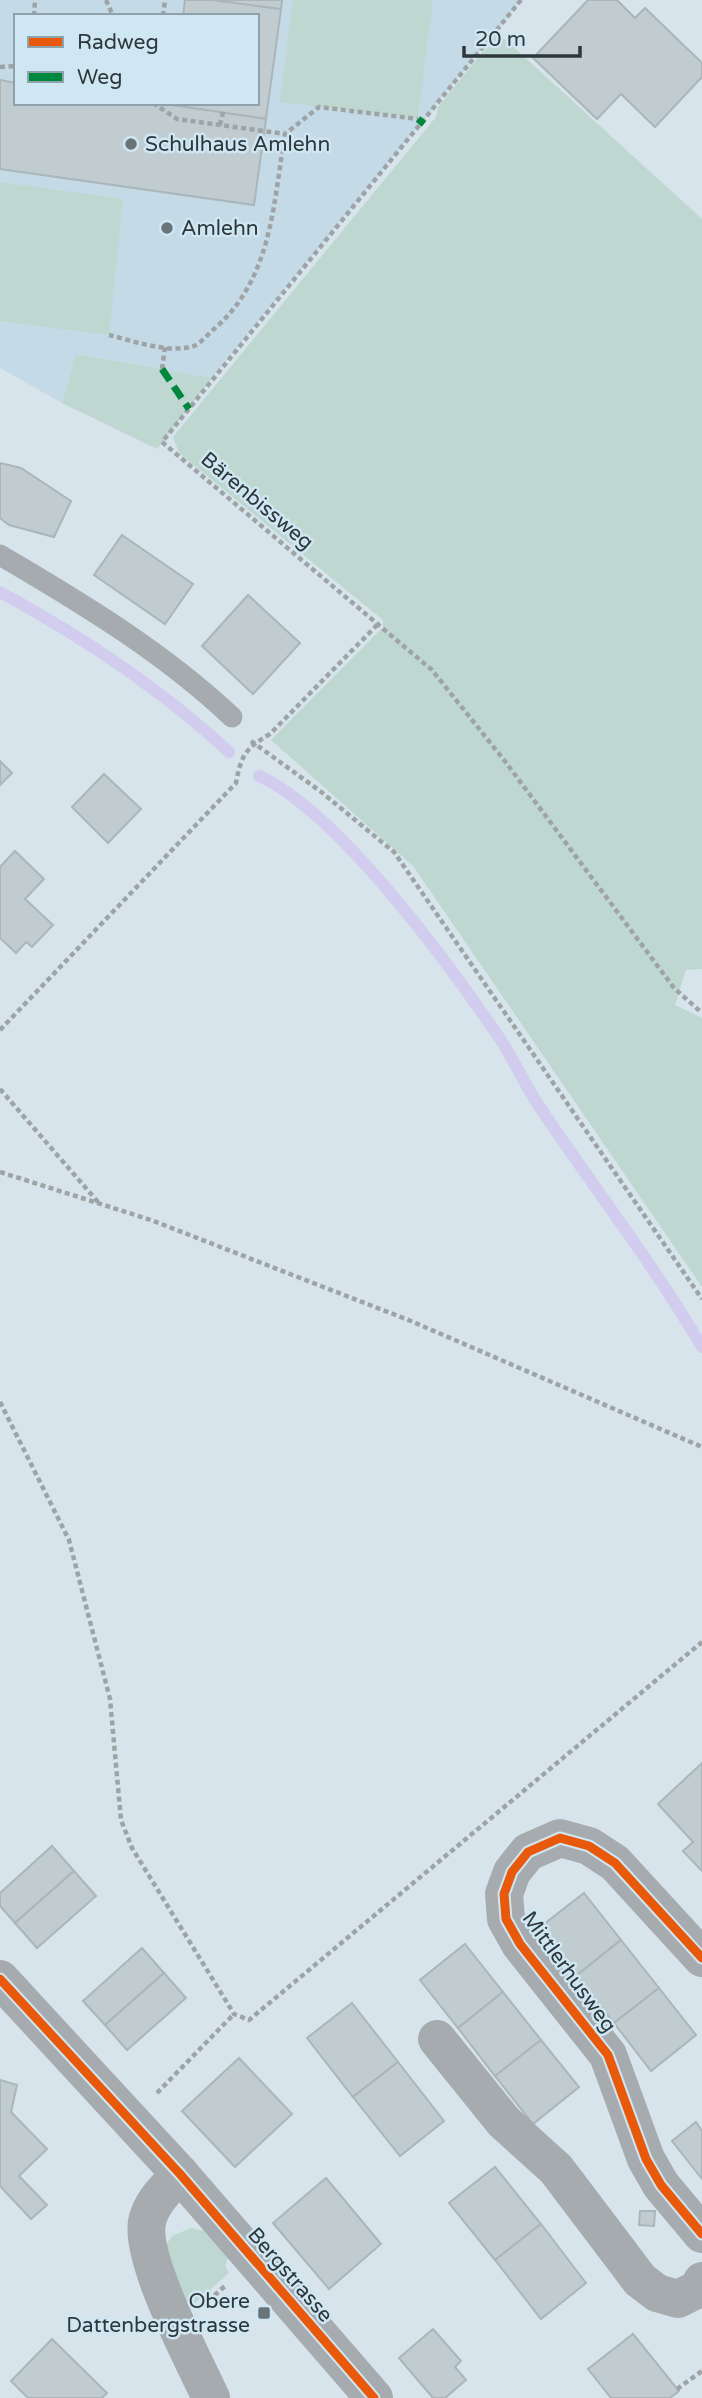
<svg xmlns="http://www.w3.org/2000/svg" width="702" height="2398" viewBox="0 0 702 2398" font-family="'Varela Round',sans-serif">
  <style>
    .built { fill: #c4dae6; fill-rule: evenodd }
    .green { fill: #bed8d1 }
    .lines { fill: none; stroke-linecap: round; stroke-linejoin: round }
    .stream { stroke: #d2ccee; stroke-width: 12 }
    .building { fill: #c1ccd0; stroke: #abb6ba; stroke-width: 2 }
    .path { stroke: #9ea3a6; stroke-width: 4.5; stroke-dasharray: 5 3.5; stroke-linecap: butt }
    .service { stroke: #a6abaf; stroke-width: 21 }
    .minor { stroke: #a6abaf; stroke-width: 38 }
    .quiet { stroke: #00873e; stroke-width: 7; stroke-dasharray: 14 7; stroke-linecap: butt }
    .cycleway-casing { stroke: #cfe7f3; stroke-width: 13 }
    .cycleway { stroke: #e8590c; stroke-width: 9 }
    .poi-dot { fill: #697479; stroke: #cfe7f3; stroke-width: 2.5 }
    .labels { text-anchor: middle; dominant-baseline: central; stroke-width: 5; stroke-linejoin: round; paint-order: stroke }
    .poi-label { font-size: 21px; fill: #2e373c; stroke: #cfe7f3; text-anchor: start }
    .street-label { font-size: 21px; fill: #2e373c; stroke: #cfe7f3 }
  </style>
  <rect width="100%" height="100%" fill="#d7e4eb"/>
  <path class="built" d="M0,0H522L212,378L76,354L62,403L0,368ZM16,16H257V103H16Z"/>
  <g class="green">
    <path d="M293,0H433L418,119L280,102Z"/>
    <path d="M498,33L702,219V969L686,970L675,1005L702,1018V1287L413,866L271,740L383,627V620L179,453L173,437L436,117L438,107Z"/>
    <path d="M0,182L123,199L109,335L0,321Z"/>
    <path d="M76,354L212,378L157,449L62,403Z"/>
    <path d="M191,2228L205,2231L228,2258L225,2266L229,2273L188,2309L166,2245L172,2236Z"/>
  </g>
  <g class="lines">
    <g class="stream">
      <path d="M0,592C83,637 160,688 229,752"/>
      <path d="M259,776C339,812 454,970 504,1045C517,1066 527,1089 541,1109C594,1188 654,1265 702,1347"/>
    </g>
  </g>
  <g class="building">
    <path d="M185,0H213L281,9L266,119L172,105L257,103V16H183Z"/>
    <path d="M213,0H282L281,9Z"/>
    <path d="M588,0H617L635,18L645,8L702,63V77L655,127L621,94L597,119L533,58Z"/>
    <path d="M0,80L16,83V103H158L266,119L254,205L0,169Z"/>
    <path d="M0,463L21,468L71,501L54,537L9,525L0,518Z"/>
    <path d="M122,535L193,584L165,624L94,575Z"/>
    <path d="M248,595L300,643L253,694L202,646Z"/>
    <path d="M0,761L12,773L0,785Z"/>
    <path d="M104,774L141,809L108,843L72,807Z"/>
    <path d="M15,851L44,879L25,899L53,925L32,947L26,942L16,953L0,938V867Z"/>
    <path d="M702,1763V1871L683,1851L693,1842L658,1804Z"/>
    <path d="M52,1846L74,1871L15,1923L0,1906V1893Z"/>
    <path d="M74,1871L96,1896L37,1948L15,1923Z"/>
    <path d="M584,1893L621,1940L576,1976L539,1928Z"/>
    <path d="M621,1940L659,1988L614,2023L576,1976Z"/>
    <path d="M465,1944L503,1992L458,2028L420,1980Z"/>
    <path d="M142,1948L164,1973L105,2025L83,2001Z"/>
    <path d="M164,1973L186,1998L127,2050L105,2025Z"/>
    <path d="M659,1988L696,2035L651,2071L614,2023Z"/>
    <path d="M503,1992L541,2040L495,2076L458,2028Z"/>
    <path d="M352,2003L398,2062L353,2097L307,2038Z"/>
    <path d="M541,2040L579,2087L533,2124L495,2076Z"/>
    <path d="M239,2058L292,2114L235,2167L182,2111Z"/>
    <path d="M398,2062L444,2121L400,2156L353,2097Z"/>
    <path d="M0,2080L17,2085L11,2112L47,2149L19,2176L47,2205L31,2219L0,2186Z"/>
    <path d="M696,2122L702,2131V2179L672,2141Z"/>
    <path d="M495,2167L541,2224L495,2260L449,2203Z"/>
    <path d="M326,2178L381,2244L329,2289L273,2223Z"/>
    <path d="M640,2211H655L654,2226L639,2225Z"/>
    <path d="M541,2224L586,2283L541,2319L495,2260Z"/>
    <path d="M433,2329L461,2361L455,2367L466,2380L445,2398H433L399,2358Z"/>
    <path d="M633,2334L679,2391L670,2398H611L588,2369Z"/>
    <path d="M52,2339L107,2393L102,2398H28L11,2381Z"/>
  </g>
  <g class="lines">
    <g class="path">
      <path d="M106,0L113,16"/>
      <path d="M521,0L162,442L432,670L504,760L674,988L702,1013"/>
      <path d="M34,16L35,0"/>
      <path d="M163,16L165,0"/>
      <path d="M0,67L16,66"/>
      <path d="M153,103L177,119L285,134"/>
      <path d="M220,125L223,112"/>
      <path d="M109,335C134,341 168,354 194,346C200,344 208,334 214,329C272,279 273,205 285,134L319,107L418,119"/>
      <path d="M162,369L165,347"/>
      <path d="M251,741L320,791L394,852L702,1299"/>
      <path d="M0,1030L236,783C241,755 246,748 270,734L378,624"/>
      <path d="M0,1089L98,1202"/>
      <path d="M0,1172L151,1220L411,1321L702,1447"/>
      <path d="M0,1402L69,1540L110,1699L121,1820L132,1848L234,2014L249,2020L702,1642"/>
      <path d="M157,2093L234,2014"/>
      <path d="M208,2301L225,2286"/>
      <path d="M677,2389L702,2371"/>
    </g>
    <path class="service" d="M0,555C82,603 163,652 232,717"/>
    <g class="minor">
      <path d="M702,1958L615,1863L589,1846L560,1838L528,1852L512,1872L504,1894L506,1919L520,1944L608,2055L646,2159L661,2185L702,2234"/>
      <path d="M0,1979L180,2174L374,2398"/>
      <path d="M437,2039L504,2122L556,2169L640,2280L657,2293L678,2299L698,2289L702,2281"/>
      <path d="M180,2174C167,2188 151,2202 147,2222C140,2260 194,2361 211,2398"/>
    </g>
    <g class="quiet">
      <path d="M418,119L424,124"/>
      <path d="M162,369L189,409"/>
    </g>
    <defs>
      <g id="cycleway">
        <path d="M702,1958L615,1863L589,1846L560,1838L528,1852L512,1872L504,1894L506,1919L520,1944L608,2055L646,2159L661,2185L702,2234"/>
        <path d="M0,1979L180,2174L374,2398"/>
      </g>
    </defs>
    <use href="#cycleway" class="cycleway-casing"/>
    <use href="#cycleway" class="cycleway"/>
  </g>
  <g class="poi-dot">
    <circle cx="131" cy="144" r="7"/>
    <circle cx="167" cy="228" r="7"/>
    <rect x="257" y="2306" width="14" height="14" rx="3.5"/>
  </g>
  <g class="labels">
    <g class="poi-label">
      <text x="145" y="144">Schulhaus Amlehn</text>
      <text x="181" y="228">Amlehn</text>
      <text x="250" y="2301" text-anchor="end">Obere<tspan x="250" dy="24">Dattenbergstrasse</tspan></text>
    </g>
    <g class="street-label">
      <text transform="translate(257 501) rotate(40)">Bärenbissweg</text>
      <text transform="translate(569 1972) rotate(54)">Mittlerhusweg</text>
      <text transform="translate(290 2275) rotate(49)">Bergstrasse</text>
    </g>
  </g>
  <rect x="14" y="14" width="245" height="91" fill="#cfe7f3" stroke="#8fa1aa" stroke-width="2"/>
  <rect x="28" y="37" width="35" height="10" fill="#e8590c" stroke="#8fa1aa" stroke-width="2"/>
  <text x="77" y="49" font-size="21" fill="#2e373c">Radweg</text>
  <rect x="28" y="72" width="35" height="10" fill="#00873e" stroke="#8fa1aa" stroke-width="2"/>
  <text x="77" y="84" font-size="21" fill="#2e373c">Weg</text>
  <path d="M464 46v10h116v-10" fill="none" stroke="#2e373c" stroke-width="3.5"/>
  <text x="475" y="46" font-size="21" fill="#2e373c" stroke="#cfe7f3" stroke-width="5" paint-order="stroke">20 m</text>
</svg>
